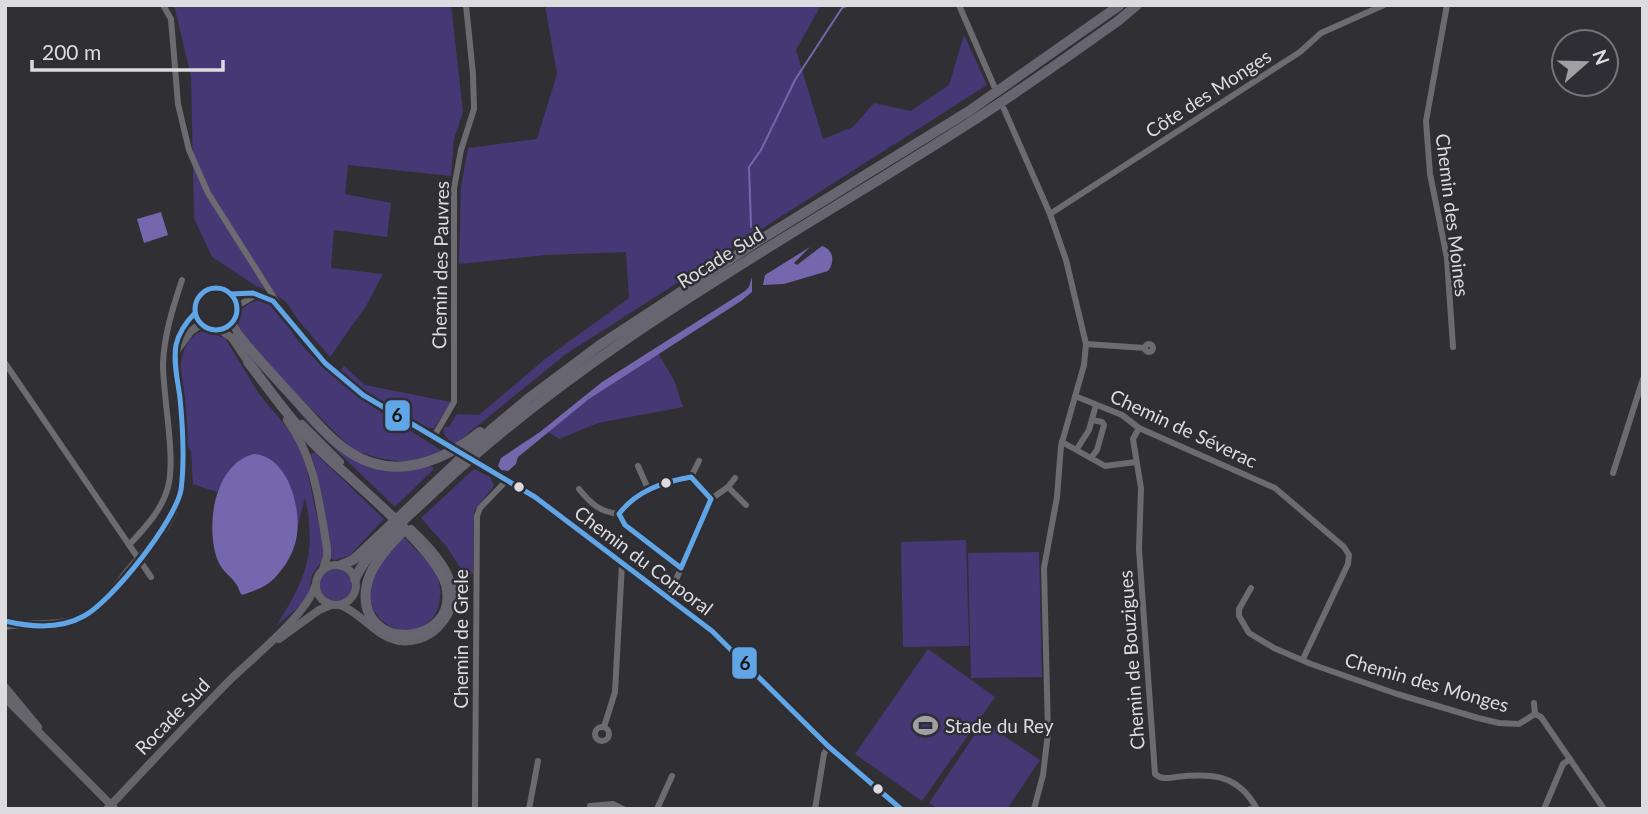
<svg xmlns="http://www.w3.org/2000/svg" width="1648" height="814" viewBox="0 0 1648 814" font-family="Lato,sans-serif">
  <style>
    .green { fill: #463875 }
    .water { fill: #7467ae }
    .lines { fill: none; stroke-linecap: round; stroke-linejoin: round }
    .stream { stroke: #7467ae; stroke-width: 2 }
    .minor { stroke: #6c6b6f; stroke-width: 6 }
    .major { stroke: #66656c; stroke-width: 8 }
    .highway { stroke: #676670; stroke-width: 10 }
    .bus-1-casing { stroke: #2f2e35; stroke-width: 10 }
    .bus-1 { stroke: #60a6e7; stroke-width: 5 }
    .bus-dot { fill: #dcdce0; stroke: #2f2e35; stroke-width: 2.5 }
    .labels { text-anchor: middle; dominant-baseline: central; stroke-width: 5; stroke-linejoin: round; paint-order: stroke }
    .street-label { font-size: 19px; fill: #dcdce0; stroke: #2f2e35 }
    .poi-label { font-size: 19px; fill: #dcdce0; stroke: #2f2e35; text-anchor: start }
    .line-badge { stroke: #2f2e35; stroke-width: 2.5 }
    .pale-badge-label { font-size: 19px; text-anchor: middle; font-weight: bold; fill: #111 }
  </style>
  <rect width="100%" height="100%" fill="#302f34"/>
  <g class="green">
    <path d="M174,5H451L463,112L454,139L451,176L348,165L345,194L391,203L387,237L334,230L331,268L383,274L366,306L330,357L299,321L286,302L272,292L256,286L212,257L194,218L191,76Z"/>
    <path d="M545,5H821L796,50L823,139L853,127L874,103L911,111L949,85L964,35L987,85L566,354L455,444C448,440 442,436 444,427H449L457,414L479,415L545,359L629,298L626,252L545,255L459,264L461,187L468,148L537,139L557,74Z"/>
    <path d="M261,300C282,308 287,328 301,344C341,390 393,420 444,452C414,467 383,462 353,449C334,432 243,343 239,325C236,311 248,301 261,300Z"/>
    <path d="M203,331L225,338L259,394L290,431L303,451L324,550V559L312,575L309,592L301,605L276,626C306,579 317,553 305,497L297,529L296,512L289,484L225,477L217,492L193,484L191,451L185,443C183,414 167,342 203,331Z"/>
    <path d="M658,353L674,380L683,407L598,423L559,439L548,432L589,399Z"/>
    <path d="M344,366L365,385L451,402L434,428H426C396,411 366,394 340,371Z"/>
    <path d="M275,383L350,457L413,469L432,466L434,469L395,507L308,423Z"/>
    <path d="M314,452L384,519L349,556L334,560L331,558L316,471L311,454Z"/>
    <path d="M474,469L490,477L494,486L474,511L473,574L465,575L447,547L421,518Z"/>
    <path d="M403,536C414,549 430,561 437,577C441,586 441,594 439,603C429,660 316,621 403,536Z"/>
    <path d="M966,540L969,646L903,647L901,542Z"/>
    <path d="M1039,552L1042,677L971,678L968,553Z"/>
    <circle cx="336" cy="585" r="16"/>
    <path d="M928,649L995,697L922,801L855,754Z"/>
    <path d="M983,722L1040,760L1007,809H938L929,803Z"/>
  </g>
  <g class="water">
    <path d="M161,212L168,235L144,243L137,219Z"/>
    <path d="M810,247L794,263L797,265L822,246C834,250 835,262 828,271L784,284L763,285L765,275Z"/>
    <path d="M752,277V292L741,301L589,399L518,457L516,464L508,471L501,470L498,466L501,458L540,432L602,382L745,291L749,287Z"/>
    <path d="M254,454C290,456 304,515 295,544C292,554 286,565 279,573C269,586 257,590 242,595C240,593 239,590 238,587C233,577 222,572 218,561C205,529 213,464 254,454Z"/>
  </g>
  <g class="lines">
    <path class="stream" d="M751,227L749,167L761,150L795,80L842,8L849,5"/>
    <g class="minor">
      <path d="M163,5L171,19L178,104L189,150L208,193L280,307"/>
      <path d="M959,5L994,86"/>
      <path d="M1447,5L1426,121L1430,174L1447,258L1453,347"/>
      <path d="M1004,109L1050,214L1066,260L1086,344L1084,365L1061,446L1057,497L1044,568L1048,733L1043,775L1034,809"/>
      <path d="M1050,214L1300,52L1321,33L1384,5"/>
      <path d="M231,294L253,293L273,301L313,351L335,373L363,395L449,447"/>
      <path d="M237,306L256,295"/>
      <path d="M1086,344L1145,348"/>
      <circle cx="1149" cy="348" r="4"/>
      <path d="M5,363L151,577"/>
      <path d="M1075,396L1122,415L1139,428L1275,488L1344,547L1349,555L1348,564L1303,659"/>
      <path d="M1139,428L1133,439L1141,488L1139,549L1155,774C1162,780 1168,778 1176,777C1212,773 1238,774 1257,809"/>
      <path d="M433,438L454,402V188L461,150L474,109L473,74L466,5"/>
      <path d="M1062,442L1105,466L1136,462"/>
      <path d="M1077,449L1089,430L1096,405"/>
      <path d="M1091,458L1097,450L1104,425L1102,422L1092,420"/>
      <path d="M479,465L535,497L712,631L828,746L901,809"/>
      <path d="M638,466L649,491"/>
      <path d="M1613,473L1643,379"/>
      <path d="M691,477L699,461"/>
      <path d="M728,487L735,478"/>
      <path d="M579,489C591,504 600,512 619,514"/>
      <path d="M619,514C632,492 666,481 691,477L711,499"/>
      <path d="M619,514L625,525L681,568"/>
      <path d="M129,545C145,528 162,510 168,487C176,458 163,397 163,364C164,335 173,307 182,280"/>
      <path d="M1251,588L1239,609V616L1249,633L1274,648L1311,664L1397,694L1478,718L1499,723L1519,724L1535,714L1541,717L1604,809"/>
      <path d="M668,598L711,499L728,487L746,505"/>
      <path d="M1534,703L1535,714"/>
      <circle cx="602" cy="734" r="7"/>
      <path d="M604,727L615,692L622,564"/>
      <path d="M475,809L477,516L480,508L506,481"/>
      <path d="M529,809L538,761"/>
      <path d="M590,809V806L613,804L623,809"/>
      <path d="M657,809L672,776"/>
      <path d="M815,809L824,754L828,746"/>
      <path d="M1250,809H1251"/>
      <path d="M1544,809L1563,764L1570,759"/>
    </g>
    <g class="major">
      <circle cx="216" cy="309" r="21"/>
      <path d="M232,322L240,337"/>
      <path d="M219,329L232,338L250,365"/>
      <path d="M177,350L191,331L201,324"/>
      <path d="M287,420C315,457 319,503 327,548V557L323,569"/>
      <path d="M302,424L340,462"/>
      <circle cx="336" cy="585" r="20"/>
      <path d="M340,605C362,613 374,636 399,641C413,643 428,638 438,628C474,592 438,555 411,529"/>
      <path d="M5,626C31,622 60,628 84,616C103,607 116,586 129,570C145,551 167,530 176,506C191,465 178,397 175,352C177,335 183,325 195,313"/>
      <path d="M279,639L319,610L331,605"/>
      <path d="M5,687L38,727"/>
      <path d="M5,698L114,808"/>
      <path d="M107,809C149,765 190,720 233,677C255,656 307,614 315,586"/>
    </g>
    <g class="highway">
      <path d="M238,335C259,361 281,384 303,408C318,424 332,441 351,453C395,481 442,462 480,432"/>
      <path d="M248,362C271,392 292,422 319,449C349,479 436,548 446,585C461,646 358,655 366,589C369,566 388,547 403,531"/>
      <path d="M341,565L353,560L363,551L493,428L529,398L600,345L758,241L969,111L1120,5"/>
      <path d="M355,579C370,545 411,515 437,489C597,339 791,238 974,120C1023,89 1071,54 1118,21L1137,5"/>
    </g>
    <defs>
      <g id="bus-1">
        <circle cx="216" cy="309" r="21"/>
        <path d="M231,294L253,293L273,301L325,363L363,395L535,497L712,631L828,746L901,809"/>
        <path d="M691,477L711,499L681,568L625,525L619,514C636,491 663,482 691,477Z"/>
        <path d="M5,621C30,627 61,629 84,616C113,600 175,521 181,490C185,459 183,429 180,398C178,382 173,362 176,345C179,332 186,322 195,313"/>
      </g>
    </defs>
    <use href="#bus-1" class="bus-1-casing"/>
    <use href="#bus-1" class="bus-1"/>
  </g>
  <defs>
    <symbol id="stadium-bare" viewBox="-9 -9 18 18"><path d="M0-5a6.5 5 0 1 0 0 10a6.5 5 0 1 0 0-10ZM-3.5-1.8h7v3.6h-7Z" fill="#a09fa4" stroke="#2f2e35" stroke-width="2.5" paint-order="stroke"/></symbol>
  </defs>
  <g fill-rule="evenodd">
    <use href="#stadium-bare" x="908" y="708" width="35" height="35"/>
  </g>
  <g class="bus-dot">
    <circle cx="666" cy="483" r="6"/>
    <circle cx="519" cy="487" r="6"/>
    <circle cx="878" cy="789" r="6"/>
  </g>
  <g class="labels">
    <g class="street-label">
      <text transform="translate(1208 93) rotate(-33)">Côte des Monges</text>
      <text transform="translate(1453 215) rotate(83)">Chemin des Moines</text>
      <text transform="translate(720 257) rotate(-32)">Rocade Sud</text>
      <text transform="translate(440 265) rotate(-89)">Chemin des Pauvres</text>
      <text transform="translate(1184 428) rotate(25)">Chemin de Séverac</text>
      <text transform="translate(644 560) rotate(37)">Chemin du Corporal</text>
      <text transform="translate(460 639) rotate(-90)">Chemin de Grele</text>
      <text transform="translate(1131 660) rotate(-94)">Chemin de Bouzigues</text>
      <text transform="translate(1427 682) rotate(16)">Chemin des Monges</text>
      <text transform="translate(172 716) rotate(-46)">Rocade Sud</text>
    </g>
    <g class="poi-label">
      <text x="945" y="725">Stade du Rey</text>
    </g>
  </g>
  <g class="line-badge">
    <rect x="384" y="399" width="27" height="33" rx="7" fill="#60a6e7"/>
    <rect x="731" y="646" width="27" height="34" rx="7" fill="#60a6e7"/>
  </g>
  <g class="pale-badge-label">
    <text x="397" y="422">6</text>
    <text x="745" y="670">6</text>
  </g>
  <rect width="1648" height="814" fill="none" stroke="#dcdce0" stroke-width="14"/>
  <g transform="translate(1585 63) rotate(70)"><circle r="33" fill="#2f2e35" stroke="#747479" stroke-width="2"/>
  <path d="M0-5L12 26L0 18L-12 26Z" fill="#a09fa4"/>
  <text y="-10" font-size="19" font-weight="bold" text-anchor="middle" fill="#dcdce0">N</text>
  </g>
  <path d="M32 60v10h191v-10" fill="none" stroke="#dcdce0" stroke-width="3.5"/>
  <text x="42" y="60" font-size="21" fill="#dcdce0" stroke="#2f2e35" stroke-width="5" paint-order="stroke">200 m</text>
</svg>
